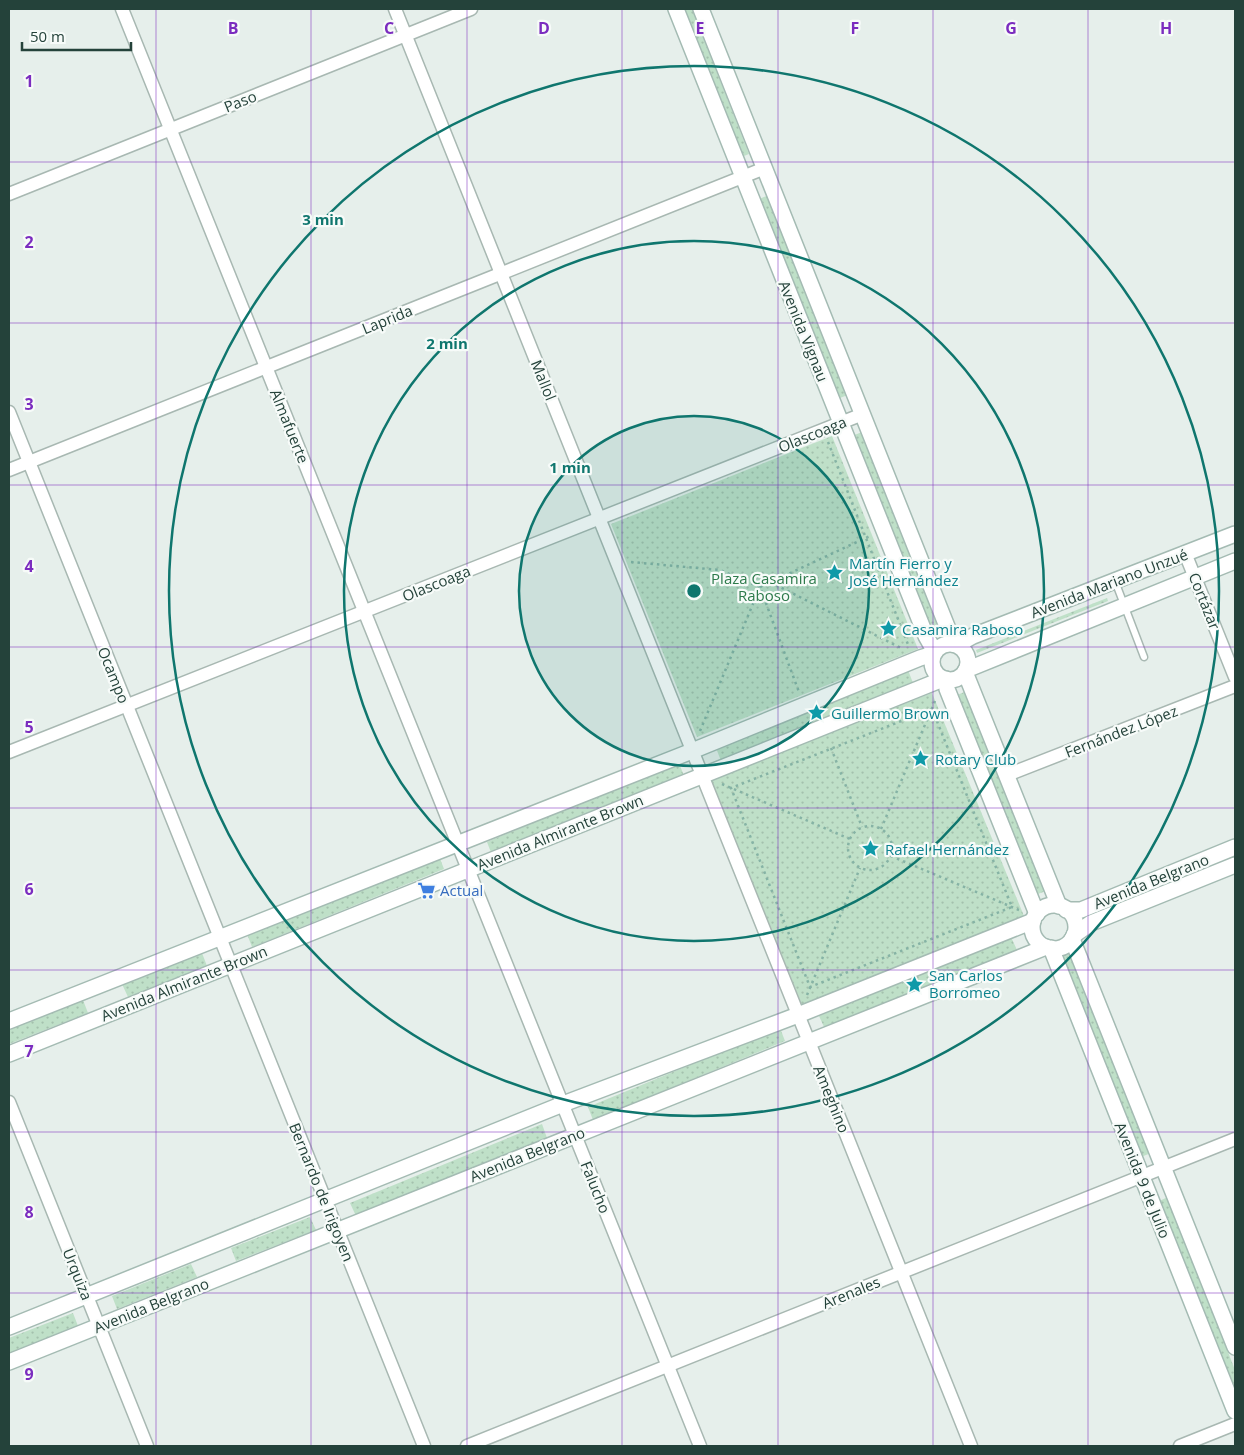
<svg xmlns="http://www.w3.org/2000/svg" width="1244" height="1455" viewBox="0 0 1244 1455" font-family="'Open Sans',sans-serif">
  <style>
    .grass { fill: url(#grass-dots) }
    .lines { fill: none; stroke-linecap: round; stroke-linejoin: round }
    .lane-casing { stroke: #a8b8b2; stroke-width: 9 }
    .street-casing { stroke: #a8b8b2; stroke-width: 15 }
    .secondary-casing { stroke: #a4bbb3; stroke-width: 18 }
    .path { stroke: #86b3a5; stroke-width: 2.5; stroke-dasharray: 2.5 4; stroke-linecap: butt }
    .lane { stroke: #fff; stroke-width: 6 }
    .street { stroke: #fff; stroke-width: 12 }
    .secondary { stroke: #fff; stroke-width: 15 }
    .grid { fill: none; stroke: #7b2cbf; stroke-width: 1; stroke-opacity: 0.55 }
    .ring { fill: none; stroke: #0f766e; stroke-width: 2.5 }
    .labels { text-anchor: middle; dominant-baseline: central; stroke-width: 4.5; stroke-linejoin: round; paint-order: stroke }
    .street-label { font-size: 15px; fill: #24423a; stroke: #f7fbf9 }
    .culture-label { font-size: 15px; fill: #0d838f; stroke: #f7fbf9; text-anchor: start }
    .park-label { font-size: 15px; fill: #2d7a4b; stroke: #f7fbf9 }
    .shop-label { font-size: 15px; fill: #366cbe; stroke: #f7fbf9; text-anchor: start }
    .grid-label { font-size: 16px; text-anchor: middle; font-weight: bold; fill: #7b2cbf; stroke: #f7fbf9; stroke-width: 4.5; stroke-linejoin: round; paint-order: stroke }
    .centre { fill: #0f766e; stroke: #f7fbf9; stroke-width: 2.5 }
    .ring-label { font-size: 15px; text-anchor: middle; font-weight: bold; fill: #0f766e; stroke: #f7fbf9; stroke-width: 4.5; stroke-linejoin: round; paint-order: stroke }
  </style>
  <defs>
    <pattern id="grass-dots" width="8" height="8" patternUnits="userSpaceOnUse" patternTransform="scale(1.25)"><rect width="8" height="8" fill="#bfe0c8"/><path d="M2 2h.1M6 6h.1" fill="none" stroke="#a4c1ad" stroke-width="1.8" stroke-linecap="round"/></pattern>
  </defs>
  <rect width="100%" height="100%" fill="#e6efeb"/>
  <g class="grass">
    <path d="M680,9H692L749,154L739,158Z"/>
    <path d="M769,195L848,395L837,399L759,199Z"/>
    <path d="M862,432L941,632L930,636L852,436Z"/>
    <path d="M832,436L918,649L697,737L611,524Z"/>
    <path d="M1107,598L1108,601L977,653L976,650Z"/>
    <path d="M908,670L913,683L721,761L716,748Z"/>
    <path d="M967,691L1046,891L1035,895L957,695Z"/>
    <path d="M932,693L1024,916L804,1010L710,779Z"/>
    <path d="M679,763L684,776L492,855L487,842Z"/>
    <path d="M439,856L444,869L252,947L247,934Z"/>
    <path d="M1011,937L1017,950L825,1029L819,1016Z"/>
    <path d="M202,953L207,966L128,997L122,984Z"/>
    <path d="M1073,953L1151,1153L1141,1157L1062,957Z"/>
    <path d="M83,1000L88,1013L9,1044V1030Z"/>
    <path d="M780,1028L785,1041L593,1120L588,1107Z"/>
    <path d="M542,1124L547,1138L356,1216L350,1203Z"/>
    <path d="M1168,1197L1235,1370V1401L1157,1202Z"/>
    <path d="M310,1217L316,1230L236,1261L231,1248Z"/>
    <path d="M191,1264L197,1277L117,1309L112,1296Z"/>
    <path d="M73,1313L78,1326L9,1353V1338Z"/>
  </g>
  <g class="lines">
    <defs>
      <path id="lane" d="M1115,581L1144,657"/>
      <g id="street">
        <path d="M122,9L700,1446"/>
        <path d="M395,9L971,1446"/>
        <path d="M9,194L471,9"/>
        <path d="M9,412L424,1446"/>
        <path d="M9,470L765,168"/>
        <path d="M1185,553L1235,677"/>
        <path d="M9,752L863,414"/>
        <path d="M1007,775L1235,686"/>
        <path d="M9,1102L147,1446"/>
        <path d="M467,1446L1235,1139"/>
        <path d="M1180,1446L1235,1424"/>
      </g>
      <g id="secondary">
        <path d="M676,9L926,636L935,652"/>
        <path d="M701,9L954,644"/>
        <circle cx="950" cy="662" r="18"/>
        <path d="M957,645L973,636L1235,534"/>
        <path d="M966,670L1235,561"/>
        <path d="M965,672L1059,906"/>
        <path d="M946,679L947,689L1037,914"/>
        <circle cx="1054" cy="927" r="22"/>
        <path d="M1066,910H1081L1235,847"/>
        <path d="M1074,935L1091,923L1235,865"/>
        <path d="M1072,939L1235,1347"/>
        <path d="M1051,948L1235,1411"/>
        <path d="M9,1021L692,751L920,658L933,654"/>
        <path d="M9,1054L943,679"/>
        <path d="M9,1327L563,1104L798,1015L1033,921"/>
        <path d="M9,1362L1046,947"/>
      </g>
    </defs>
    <use href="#lane" class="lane-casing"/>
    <use href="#street" class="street-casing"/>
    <use href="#secondary" class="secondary-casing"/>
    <g class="path">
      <path d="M828,442L909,647"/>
      <path d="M631,562L720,570L760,587L799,692"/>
      <path d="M770,582L903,649"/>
      <path d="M932,709L1012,907L810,987L731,788Z"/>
      <path d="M700,731L760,587L870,536"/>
      <path d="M831,748L862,827"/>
      <path d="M722,784L850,839"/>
      <circle cx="870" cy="848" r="22"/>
      <path d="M881,829L935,701"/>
      <path d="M891,856L1019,910"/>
      <path d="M807,995L860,868"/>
    </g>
    <use href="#lane" class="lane"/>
    <use href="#street" class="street"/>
    <use href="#secondary" class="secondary"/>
  </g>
  <path class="grid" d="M156,9V1446M311,9V1446M467,9V1446M622,9V1446M778,9V1446M933,9V1446M1088,9V1446M9,162H1235M9,323H1235M9,485H1235M9,647H1235M9,808H1235M9,970H1235M9,1132H1235M9,1293H1235"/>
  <circle cx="694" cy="591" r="175" fill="#0f766e" fill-opacity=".12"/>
  <g class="ring">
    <circle cx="694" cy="591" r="175"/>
    <circle cx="694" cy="591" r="350"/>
    <circle cx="694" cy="591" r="525"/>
  </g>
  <defs>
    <symbol id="sight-bare" viewBox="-9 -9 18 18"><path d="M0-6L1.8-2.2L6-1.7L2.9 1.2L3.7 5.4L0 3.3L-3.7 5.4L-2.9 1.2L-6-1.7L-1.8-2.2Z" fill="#0f9aa8" stroke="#f7fbf9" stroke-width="2.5" paint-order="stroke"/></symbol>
    <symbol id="supermarket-bare" viewBox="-9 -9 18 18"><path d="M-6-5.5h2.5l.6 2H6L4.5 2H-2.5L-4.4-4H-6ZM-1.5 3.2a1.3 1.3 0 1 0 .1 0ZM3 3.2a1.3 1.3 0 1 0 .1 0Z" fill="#3f7fe0" stroke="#f7fbf9" stroke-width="2.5" paint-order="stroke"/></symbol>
  </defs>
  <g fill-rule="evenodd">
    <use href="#sight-bare" x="822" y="560" width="25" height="25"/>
    <use href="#sight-bare" x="876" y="616" width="25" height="25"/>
    <use href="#sight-bare" x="804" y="700" width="25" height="25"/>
    <use href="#sight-bare" x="908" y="746" width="25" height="25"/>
    <use href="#sight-bare" x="858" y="836" width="25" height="25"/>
    <use href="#supermarket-bare" x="414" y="878" width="25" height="25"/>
    <use href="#sight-bare" x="902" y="972" width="25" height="25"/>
  </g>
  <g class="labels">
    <g class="street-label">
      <text transform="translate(240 101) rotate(-22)">Paso</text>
      <text transform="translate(387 319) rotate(-22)">Laprida</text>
      <text transform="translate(804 331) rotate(68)">Avenida Vignau</text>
      <text transform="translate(544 380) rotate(68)">Mallol</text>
      <text transform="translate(290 426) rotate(68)">Almafuerte</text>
      <text transform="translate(812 434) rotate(-22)">Olascoaga</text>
      <text transform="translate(436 583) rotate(-22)">Olascoaga</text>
      <text transform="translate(1109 583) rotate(-21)">Avenida Mariano Unzué</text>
      <text transform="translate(1205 601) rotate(68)">Cortázar</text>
      <text transform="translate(114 675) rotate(68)">Ocampo</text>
      <text transform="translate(1121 731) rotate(-21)">Fernández López</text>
      <text transform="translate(560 832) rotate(-22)">Avenida Almirante Brown</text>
      <text transform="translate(1151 881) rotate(-22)">Avenida Belgrano</text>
      <text transform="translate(184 983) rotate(-22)">Avenida Almirante Brown</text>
      <text transform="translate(832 1099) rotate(68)">Ameghino</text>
      <text transform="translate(527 1154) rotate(-22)">Avenida Belgrano</text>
      <text transform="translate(1143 1180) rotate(68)">Avenida 9 de Julio</text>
      <text transform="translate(596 1187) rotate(68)">Falucho</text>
      <text transform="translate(322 1192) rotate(68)">Bernardo de Irigoyen</text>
      <text transform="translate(78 1274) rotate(68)">Urquiza</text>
      <text transform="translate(851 1292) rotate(-22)">Arenales</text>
      <text transform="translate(151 1305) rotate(-22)">Avenida Belgrano</text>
    </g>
    <g class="culture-label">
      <text x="849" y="563">Martín Fierro y<tspan x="849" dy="17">José Hernández</tspan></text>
      <text x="902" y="629">Casamira Raboso</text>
      <text x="831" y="713">Guillermo Brown</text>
      <text x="935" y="759">Rotary Club</text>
      <text x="885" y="849">Rafael Hernández</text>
      <text x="929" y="975">San Carlos<tspan x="929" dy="17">Borromeo</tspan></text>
    </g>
    <g class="park-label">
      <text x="764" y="578">Plaza Casamira<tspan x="764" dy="17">Raboso</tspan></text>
    </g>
    <g class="shop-label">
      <text x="440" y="890">Actual</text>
    </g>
  </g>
  <g class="grid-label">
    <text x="233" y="34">B</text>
    <text x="389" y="34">C</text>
    <text x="544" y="34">D</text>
    <text x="700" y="34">E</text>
    <text x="855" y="34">F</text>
    <text x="1011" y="34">G</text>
    <text x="1166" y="34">H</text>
    <text x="29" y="87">1</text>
    <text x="29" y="248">2</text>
    <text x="29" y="410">3</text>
    <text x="29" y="572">4</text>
    <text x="29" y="733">5</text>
    <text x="29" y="895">6</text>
    <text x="29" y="1057">7</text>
    <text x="29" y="1218">8</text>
    <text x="29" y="1380">9</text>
  </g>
  <circle cx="694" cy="591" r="8" class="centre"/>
  <g class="ring-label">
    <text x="323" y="225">3 min</text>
    <text x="447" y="349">2 min</text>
    <text x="570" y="473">1 min</text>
  </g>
  <rect width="1244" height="1455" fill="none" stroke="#24423a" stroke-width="20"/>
  <path d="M22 42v8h109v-8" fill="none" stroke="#24423a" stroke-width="2.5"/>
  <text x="30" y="42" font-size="15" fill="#24423a" stroke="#f7fbf9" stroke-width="4" paint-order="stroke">50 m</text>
</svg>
